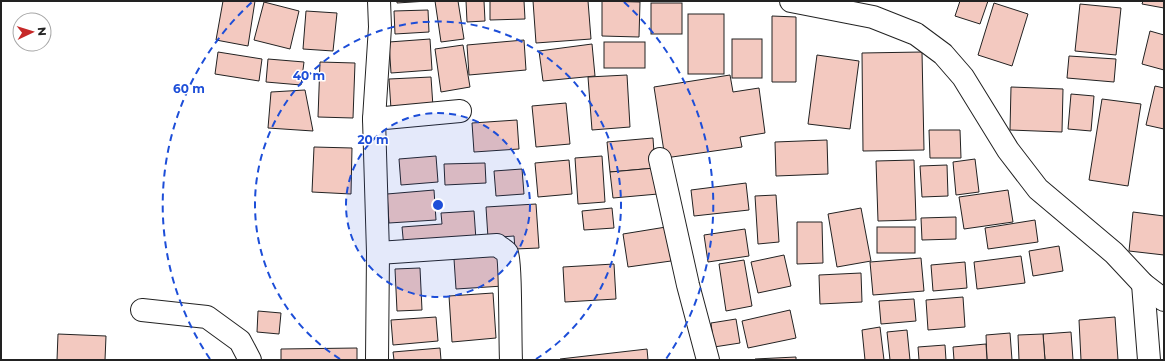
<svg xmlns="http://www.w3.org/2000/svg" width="1165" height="361" viewBox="0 0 1165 361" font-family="Montserrat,sans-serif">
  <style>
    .building { fill: #f3c9c0; stroke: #222 }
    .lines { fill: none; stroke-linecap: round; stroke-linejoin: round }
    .minor-casing { stroke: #222; stroke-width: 24 }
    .tertiary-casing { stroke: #222; stroke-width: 24 }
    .minor { stroke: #fff; stroke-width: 22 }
    .tertiary { stroke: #fff; stroke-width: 22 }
    .ring { fill: none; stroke: #1d4ed8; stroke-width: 2; stroke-dasharray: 7 5 }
    .centre { fill: #1d4ed8; stroke: #fff; stroke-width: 2 }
    .ring-label { font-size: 12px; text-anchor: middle; font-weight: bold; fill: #1d4ed8; stroke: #fff; stroke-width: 3; stroke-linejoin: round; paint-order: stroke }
  </style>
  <rect width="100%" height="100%" fill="#fff"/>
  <g class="building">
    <path d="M223,1H255L248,46L216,40Z"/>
    <path d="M397,1H428L397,3Z"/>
    <path d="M435,1H458L464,39L441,42Z"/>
    <path d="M466,1H484L485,21L467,22Z"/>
    <path d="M490,1H524L525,19L490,20Z"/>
    <path d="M533,1H588L591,39L536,43Z"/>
    <path d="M602,1L640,2L639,37L602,36Z"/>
    <path d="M960,1H988L980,24L955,16Z"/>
    <path d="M1143,1H1164V8L1142,4Z"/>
    <path d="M264,2L299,11L290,49L254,40Z"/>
    <rect x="651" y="3" width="31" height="31"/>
    <path d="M994,3L1028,14L1012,66L978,55Z"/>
    <path d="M1080,4L1121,8L1116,55L1075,51Z"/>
    <path d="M428,10L429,32L395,34L394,11Z"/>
    <path d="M306,11L337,13L333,51L303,49Z"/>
    <rect x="688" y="14" width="36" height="60"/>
    <path d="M772,16L796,17V82H772Z"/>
    <path d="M1150,31L1164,35V70L1142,64Z"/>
    <path d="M430,39L432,70L391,73L389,42Z"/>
    <rect x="732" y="39" width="30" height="39"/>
    <path d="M524,40L526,70L469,75L467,45Z"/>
    <rect x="604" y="42" width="41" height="26"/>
    <path d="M592,44L595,76L543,81L539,51Z"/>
    <path d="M463,45L470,87L441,92L435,49Z"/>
    <path d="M218,52L262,59L259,81L215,74Z"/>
    <path d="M922,52L924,150L863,151L862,53Z"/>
    <path d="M817,55L859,61L850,129L808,124Z"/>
    <path d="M1069,56L1116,59L1114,82L1067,78Z"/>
    <path d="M268,59L304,62L301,85L266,82Z"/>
    <path d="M320,62L355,63L353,118L318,117Z"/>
    <path d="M627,75L630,127L592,130L588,77Z"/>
    <path d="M730,75L733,92L759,88L765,133L740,137L742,147L665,158L654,87Z"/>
    <path d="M431,77L433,107L391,109L389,79Z"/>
    <path d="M1155,86L1164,88V129L1146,125Z"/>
    <path d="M1011,87L1063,89L1062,132L1010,130Z"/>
    <path d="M305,90L313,131L268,128L271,92Z"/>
    <path d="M1071,94L1094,96L1091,131L1068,129Z"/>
    <path d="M1102,99L1141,104L1128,186L1089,180Z"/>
    <path d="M566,103L570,144L536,147L532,106Z"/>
    <path d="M517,120L519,149L474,152L472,123Z"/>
    <path d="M929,130H960L961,158H930Z"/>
    <path d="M653,138L655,168L610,172L607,142Z"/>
    <path d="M827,140L828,174L776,176L775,142Z"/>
    <path d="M314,147L352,148L351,194L312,192Z"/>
    <path d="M436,156L438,182L401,185L399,159Z"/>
    <path d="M602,156L605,202L578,204L575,158Z"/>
    <path d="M975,159L979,192L956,195L953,162Z"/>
    <path d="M569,160L572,194L538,197L535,163Z"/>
    <path d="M914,160L916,220L878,221L876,161Z"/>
    <path d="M485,163L486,183L445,185L444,164Z"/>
    <path d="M947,165L948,196L922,197L920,166Z"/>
    <path d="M655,168L658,194L613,198L610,172Z"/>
    <path d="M522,169L524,194L496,196L494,171Z"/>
    <path d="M746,183L749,210L694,216L691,190Z"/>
    <path d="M434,190L436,220L389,223L387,194Z"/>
    <path d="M1008,190L1013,222L964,229L959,197Z"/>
    <path d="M776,195L779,242L758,244L755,196Z"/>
    <path d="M536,204L539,248L515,249L514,236L488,238L486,207Z"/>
    <path d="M612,208L614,228L584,230L582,211Z"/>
    <path d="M861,208L871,261L837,267L828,214Z"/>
    <path d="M474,211L476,240L404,248L402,227L442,224L441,213Z"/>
    <path d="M1133,212L1164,216V255L1129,251Z"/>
    <path d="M956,217V239L922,240L921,218Z"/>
    <path d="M1035,220L1038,242L988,249L985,228Z"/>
    <path d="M797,222H822L823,263L797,264Z"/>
    <path d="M666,227L671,261L628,267L623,234Z"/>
    <rect x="877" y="227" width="38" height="26"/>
    <path d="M745,229L749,256L708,262L704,235Z"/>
    <path d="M1059,246L1063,271L1033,276L1029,251Z"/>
    <path d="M501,255L503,286L456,289L454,259Z"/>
    <path d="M784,255L791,286L758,293L751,262Z"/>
    <path d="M1021,256L1025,283L977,289L974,262Z"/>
    <path d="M921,258L924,291L873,295L870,262Z"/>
    <path d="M744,260L752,306L726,311L719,264Z"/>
    <path d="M965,262L967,288L933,291L931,265Z"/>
    <path d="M614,264L616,299L565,302L563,267Z"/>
    <path d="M420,268L422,310L397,311L395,269Z"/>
    <path d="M861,273L862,302L820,304L819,275Z"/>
    <path d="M493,293L496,338L452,342L449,296Z"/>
    <path d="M963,297L965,327L928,330L926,300Z"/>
    <path d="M914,299L916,321L881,324L879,301Z"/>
    <path d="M790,310L796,338L748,348L742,321Z"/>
    <path d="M258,311L281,313L279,334L257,332Z"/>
    <path d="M436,317L438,341L393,345L391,320Z"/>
    <path d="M1115,317L1118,360H1081L1079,320Z"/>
    <path d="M736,319L740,343L714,347L711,323Z"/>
    <path d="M880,327L884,360H865L862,330Z"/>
    <path d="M907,330L910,360H890L887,332Z"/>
    <path d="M1071,332L1073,360H1045L1043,334Z"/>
    <path d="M1010,333L1012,360H987L986,335Z"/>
    <path d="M58,334L106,336L105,360H57Z"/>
    <path d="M1043,334L1045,360H1019L1018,335Z"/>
    <path d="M986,344L987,360H954L953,347Z"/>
    <path d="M945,345L946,360H919L918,347Z"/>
    <path d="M357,348V360H281V349Z"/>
    <path d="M440,348L441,360H394L393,352Z"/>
    <path d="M647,349L648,360H560V359Z"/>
    <path d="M796,357V360H755V359Z"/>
  </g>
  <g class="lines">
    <defs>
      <g id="minor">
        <path d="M374,119L460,111"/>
        <path d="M660,159L688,285L708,360"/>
        <path d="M378,253L497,245C500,248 505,250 507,253C511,261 510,345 511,360"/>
        <path d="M1143,284L1149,360"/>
        <path d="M142,310L207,317L240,341L250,360"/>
        <path d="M377,360L378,253L374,119L380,27L379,1"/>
      </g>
      <path id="tertiary" d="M791,1L873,17L916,34L943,54L963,77L1008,150L1038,189L1114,253L1143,284L1164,300"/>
    </defs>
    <use href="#minor" class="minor-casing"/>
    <use href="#tertiary" class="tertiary-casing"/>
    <use href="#minor" class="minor"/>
    <use href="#tertiary" class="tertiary"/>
  </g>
  <circle cx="438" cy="205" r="92" fill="#1d4ed8" fill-opacity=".12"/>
  <g class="ring">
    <circle cx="438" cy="205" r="92"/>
    <path d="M340 359A183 183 0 1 1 536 359"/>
    <path d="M210 359A275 275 0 0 1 252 2M624 2A275 275 0 0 1 666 359"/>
  </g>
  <circle cx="438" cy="205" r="6" class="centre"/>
  <g class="ring-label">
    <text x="309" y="80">40 m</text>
    <text x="189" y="93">60 m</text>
    <text x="373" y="144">20 m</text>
  </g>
  <rect width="1165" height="361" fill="none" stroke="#222222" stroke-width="4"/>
  <g transform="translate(32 32) rotate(86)"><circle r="19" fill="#ffffff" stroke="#a7a7a7"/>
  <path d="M0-3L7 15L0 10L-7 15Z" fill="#c62828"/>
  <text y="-6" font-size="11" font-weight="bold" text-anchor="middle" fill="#222222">N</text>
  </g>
</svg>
